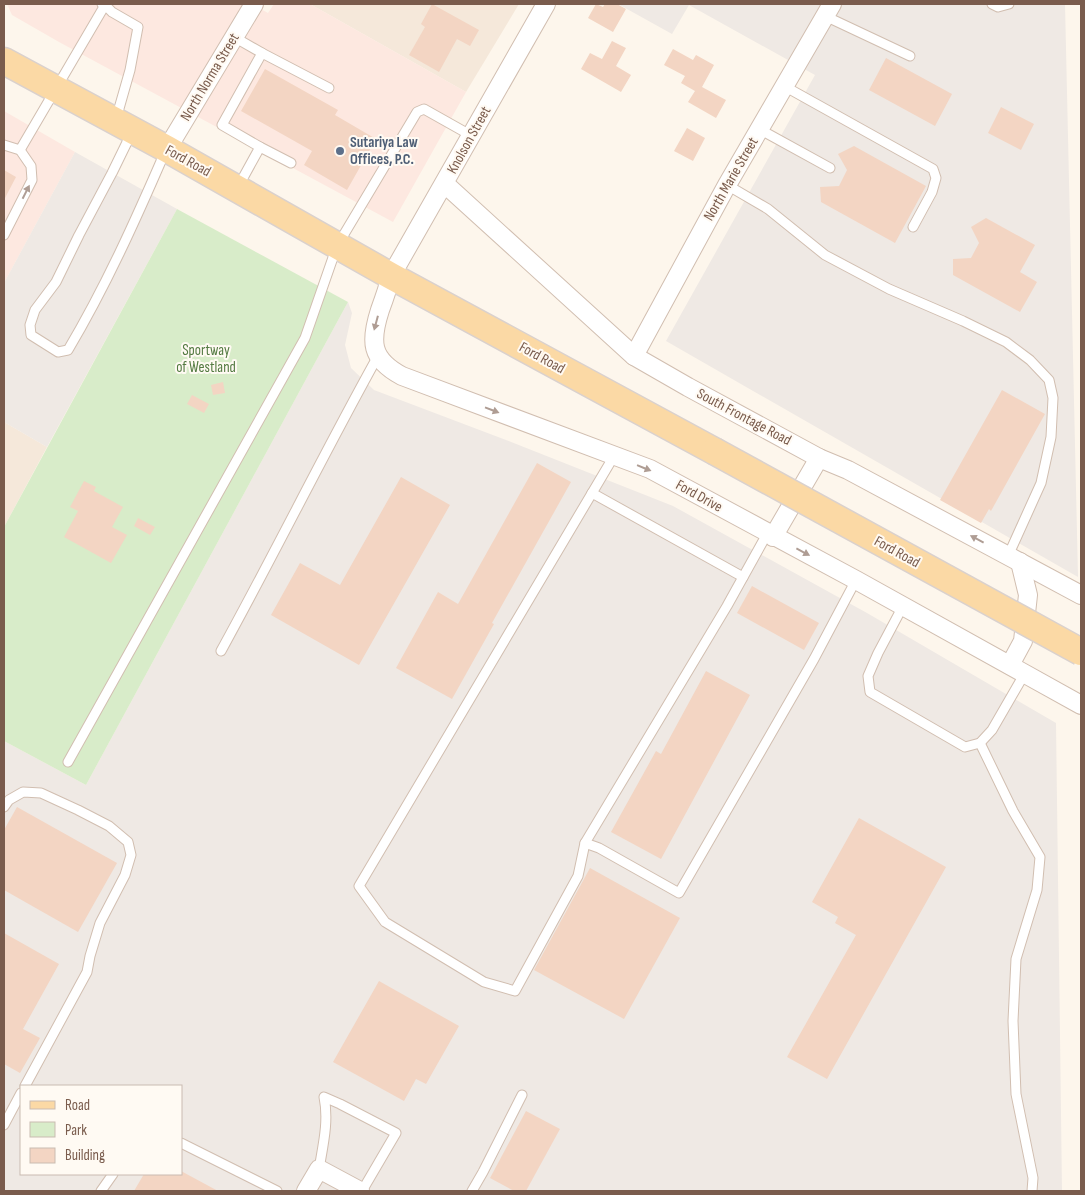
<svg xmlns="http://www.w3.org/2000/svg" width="1085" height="1195" viewBox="0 0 1085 1195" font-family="'Sofia Sans Condensed',sans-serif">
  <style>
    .residential { fill: #f5e8da }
    .commercial { fill: #fde8e0 }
    .industrial { fill: #efe9e4; fill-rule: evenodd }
    .green { fill: #d8ecc9 }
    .building { fill: #f3d5c3 }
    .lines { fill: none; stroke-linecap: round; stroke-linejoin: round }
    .lane-casing { stroke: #d1beb0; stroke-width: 11 }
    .street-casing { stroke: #d1beb0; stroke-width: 20 }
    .primary-casing { stroke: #dad1cd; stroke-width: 29 }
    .lane { stroke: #fff; stroke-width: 9 }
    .street { stroke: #fff; stroke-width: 18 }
    .primary { stroke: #fbd9a5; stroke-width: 26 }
    .primary-bridge-casing { stroke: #dad1cd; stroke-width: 29; stroke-linecap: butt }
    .primary-bridge { stroke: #fbd9a5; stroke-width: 26 }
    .oneway { fill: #af9d94 }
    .service-dot { fill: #5c6f8a; stroke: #fffaf3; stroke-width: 2 }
    .labels { text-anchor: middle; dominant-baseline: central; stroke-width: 4; stroke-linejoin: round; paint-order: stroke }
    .street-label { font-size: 15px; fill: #7a5c4d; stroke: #fffaf3 }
    .service-label { font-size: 15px; font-weight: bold; fill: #4e5e75; stroke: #fffaf3; text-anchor: start }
    .park-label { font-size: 15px; fill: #537a41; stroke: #fffaf3 }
  </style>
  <rect width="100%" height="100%" fill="#fdf6ec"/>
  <g class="residential">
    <path d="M310,4H519L466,92Z"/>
    <path d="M4,422L47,447L4,527Z"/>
  </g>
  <g class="commercial">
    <path d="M7,4H252L268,13L274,4H310L466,92L393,222L59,42L12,15Z"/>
    <path d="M4,111L75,152L4,283Z"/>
  </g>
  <g class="industrial">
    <path d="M618,4H1065L1078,577L666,341L815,75L689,5L672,34Z"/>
    <path d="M75,152L177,209L47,447L4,422V283Z"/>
    <path d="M348,302L352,313L345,345L351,368L374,390L506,440L673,506L867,613L1056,723L1062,1191H4V741L86,785ZM21,1086H181V1174H21Z"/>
  </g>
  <path class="green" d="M177,209L348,302L86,785L4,741V527Z"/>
  <g class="building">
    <path d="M432,4L479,30L470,46L457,39L439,72L409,55L425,27L421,24Z"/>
    <path d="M596,4L603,7L605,4H617L626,9L613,32L588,18Z"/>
    <path d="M612,41L626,48L616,66L631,75L621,92L581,69L590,53L602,59Z"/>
    <path d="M673,49L693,60L696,55L714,65L702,87L726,100L716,118L688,102L695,91L681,83L685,76L664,65Z"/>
    <path d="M886,58L952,94L935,126L869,90Z"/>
    <path d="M265,69L338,110L335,115L376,139L347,190L304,165L312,151L241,111Z"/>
    <path d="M1001,107L1034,124L1021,150L988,133Z"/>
    <path d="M687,128L705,138L693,161L674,151Z"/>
    <path d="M854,146L926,186L895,243L821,202L820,187L839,186L847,170L838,154Z"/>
    <path d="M4,170L16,177L4,200Z"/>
    <path d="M986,218L1035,245L1020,272L1037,282L1020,312L953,275V259L971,258L979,243L971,227Z"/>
    <path d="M223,382L225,393L213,395L211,385Z"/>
    <path d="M1002,390L1045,414L991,511L989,509L981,523L940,500Z"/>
    <path d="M192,395L209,404L204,413L187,404Z"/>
    <path d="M537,463L571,482L492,623L494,624L452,699L396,668L438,592L458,604Z"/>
    <path d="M401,477L450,505L359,665L271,615L300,563L340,585Z"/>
    <path d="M84,481L96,487L94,491L123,507L112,527L127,535L111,563L64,537L78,511L70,507Z"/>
    <path d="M138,518L155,527L150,535L134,526Z"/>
    <path d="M752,586L819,623L804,650L737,613Z"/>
    <path d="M706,671L750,695L661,859L611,832L656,751L661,754Z"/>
    <path d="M17,807L117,863L78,932L4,890V830Z"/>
    <path d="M859,818L946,867L827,1079L787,1057L856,935L835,923L838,917L812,902Z"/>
    <path d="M590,868L680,918L624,1019L534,970Z"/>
    <path d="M4,933L59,964L23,1029L40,1038L20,1073L4,1064Z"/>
    <path d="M379,981L459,1026L426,1084L416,1079L404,1101L333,1062Z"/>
    <path d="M526,1111L560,1129L526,1191H514L490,1178Z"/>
    <path d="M181,1171L218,1191H134L144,1174H181Z"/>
  </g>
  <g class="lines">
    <defs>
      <g id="lane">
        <path d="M992,4L998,7L1009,4"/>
        <path d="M105,5L112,12L138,27L130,70L116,119"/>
        <path d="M825,16L910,56"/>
        <path d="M234,37L262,53L222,125L260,147L238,187"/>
        <path d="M262,53L329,88"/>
        <path d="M784,86L933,169L936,178L932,192L913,227"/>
        <path d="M759,129L830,168"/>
        <path d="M132,132L112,173L79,235L56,282L35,310L30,325L31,335L58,352L68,350C106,286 136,219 165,152"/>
        <path d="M4,145L20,150L31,166L32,180L4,235"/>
        <path d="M260,147L291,163"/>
        <path d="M20,150L105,5L102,4"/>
        <path d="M727,185L768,209L825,255L889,289L963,321L1006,342L1030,360L1049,380L1053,398L1051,437L1041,483L1008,556"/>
        <path d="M614,456L359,886L385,922L484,982L515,991L578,876L585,843L727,606L767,534"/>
        <path d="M592,493L743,577"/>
        <path d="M903,606L878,653L868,676L870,692L965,747L980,743L992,730L1025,673"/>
        <path d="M221,651C275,553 324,453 378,356"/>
        <path d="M980,743L1013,811L1040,857L1037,890L1016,959L1013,1021L1016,1094L1033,1178L1032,1191"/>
        <path d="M68,762L305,338L337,246L417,112L424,109L472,136"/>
        <path d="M4,807L9,800L23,792L41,793L78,810L109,826L128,842L131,855L125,875L100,923L90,956L87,972L25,1086"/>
        <path d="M585,843L599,848L679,893L814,659L856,580"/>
        <path d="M4,1125L21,1093"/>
        <path d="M181,1143L277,1191"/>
        <path d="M319,1169C323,1145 329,1121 324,1097L340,1104L396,1133L362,1191"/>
        <path d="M101,1191L113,1174"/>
        <path d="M472,1191L483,1172L522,1095"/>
      </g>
      <g id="street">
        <path d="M546,4L391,276C388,288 384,299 380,310C370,341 370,359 402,376L650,469L856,580L1081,705"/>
        <path d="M167,149L254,4"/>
        <path d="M445,184L634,356L688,387L819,458L848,470L1081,595"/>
        <path d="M634,356L727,185L832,4"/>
        <path d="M773,537L819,458"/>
        <path d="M1010,665L1023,641L1028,595L1020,562"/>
        <path d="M306,1191L319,1169L360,1191"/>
      </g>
      <path id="primary" d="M4,61L167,149L391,276L714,451"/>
    </defs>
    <use href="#lane" class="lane-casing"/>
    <use href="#street" class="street-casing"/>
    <use href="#primary" class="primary-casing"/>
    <use href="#lane" class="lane"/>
    <use href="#street" class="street"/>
    <use href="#primary" class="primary"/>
    <defs>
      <path id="primary-bridge" d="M714,451L1081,652"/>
    </defs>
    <use href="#primary-bridge" class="primary-bridge-casing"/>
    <use href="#primary-bridge" class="primary-bridge"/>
  </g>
  <defs><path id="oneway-solid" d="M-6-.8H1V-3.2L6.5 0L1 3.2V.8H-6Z" transform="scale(1.25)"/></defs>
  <g class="oneway">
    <use href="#oneway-solid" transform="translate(26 192) rotate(-63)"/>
    <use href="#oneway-solid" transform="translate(376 323) rotate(105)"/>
    <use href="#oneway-solid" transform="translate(492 410) rotate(21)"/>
    <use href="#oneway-solid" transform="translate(644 468) rotate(22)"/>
    <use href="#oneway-solid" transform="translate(977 539) rotate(-152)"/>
    <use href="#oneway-solid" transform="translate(803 552) rotate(28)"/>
  </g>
  <circle class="service-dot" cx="340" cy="151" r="5"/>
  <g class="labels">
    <g class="street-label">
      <text transform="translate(210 77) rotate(-59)">North Norma Street</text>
      <text transform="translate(469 140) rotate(-61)">Knolson Street</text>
      <text transform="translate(188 161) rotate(29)">Ford Road</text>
      <text transform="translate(731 179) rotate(-60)">North Marie Street</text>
      <text transform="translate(542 358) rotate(29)">Ford Road</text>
      <text transform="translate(744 417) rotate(28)">South Frontage Road</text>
      <text transform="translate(699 496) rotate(29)">Ford Drive</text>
      <text transform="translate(897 552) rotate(29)">Ford Road</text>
    </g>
    <g class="service-label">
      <text x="350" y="142">Sutariya Law<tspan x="350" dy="17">Offices, P.C.</tspan></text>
    </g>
    <g class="park-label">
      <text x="206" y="350">Sportway<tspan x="206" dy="17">of Westland</tspan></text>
    </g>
  </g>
  <rect width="1085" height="1195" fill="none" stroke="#7a5c4d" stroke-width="10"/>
  <rect x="20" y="1085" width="162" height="90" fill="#fffaf3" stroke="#cabbb1"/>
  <rect x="30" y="1101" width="25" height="8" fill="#fbd9a5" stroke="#cabbb1"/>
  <text x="65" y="1110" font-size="15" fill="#7a5c4d">Road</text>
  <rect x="30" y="1122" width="25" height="15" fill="#d8ecc9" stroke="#cabbb1"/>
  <text x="65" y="1135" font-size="15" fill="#7a5c4d">Park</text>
  <rect x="30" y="1148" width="25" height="15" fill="#f3d5c3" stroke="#cabbb1"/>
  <text x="65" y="1160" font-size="15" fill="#7a5c4d">Building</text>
</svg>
